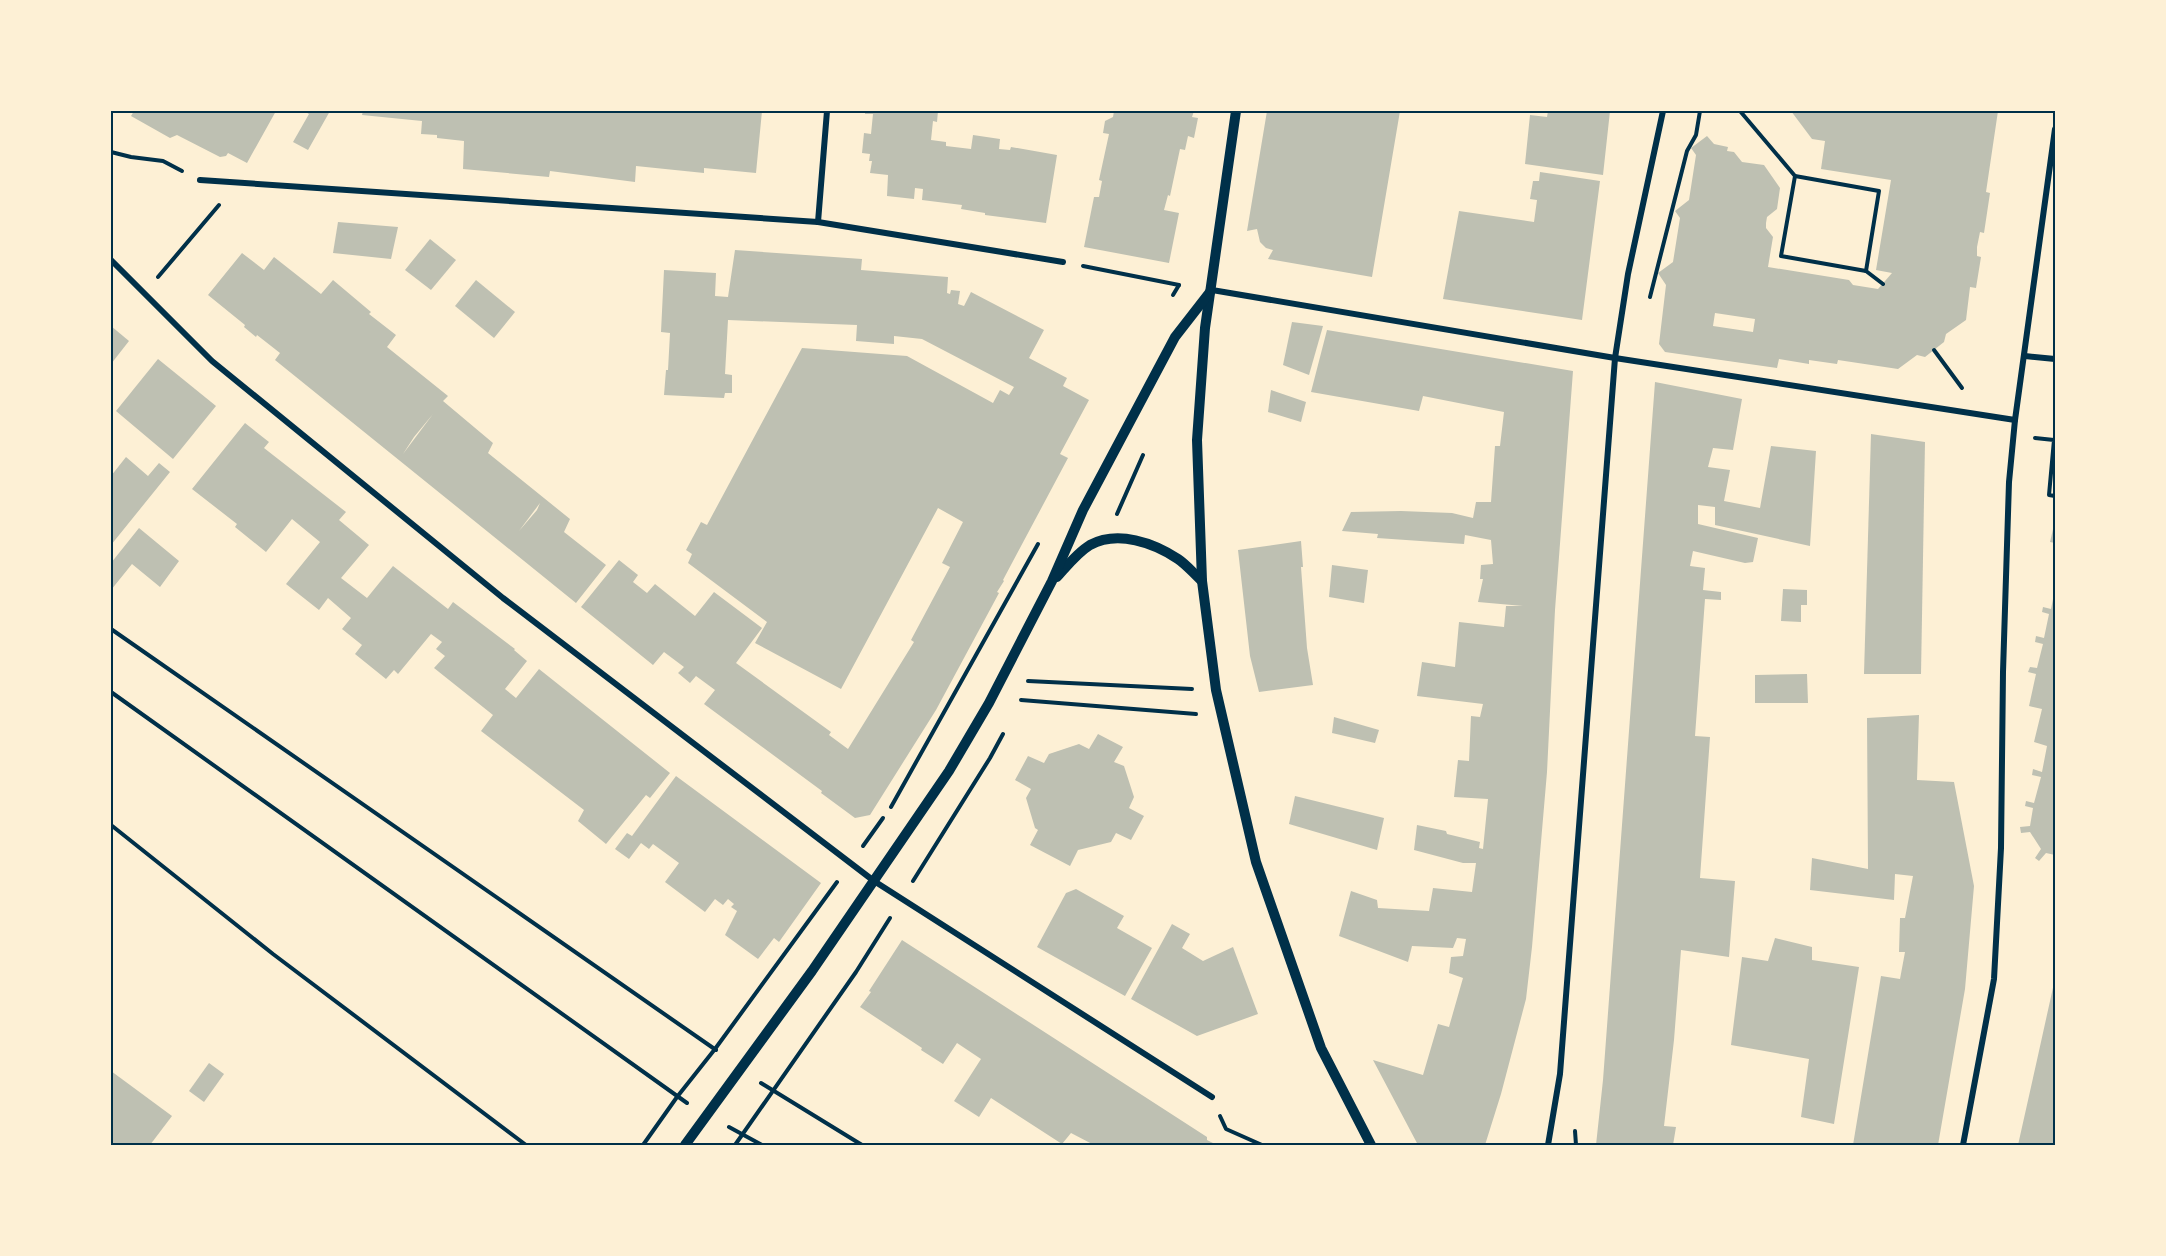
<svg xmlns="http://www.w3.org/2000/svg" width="2166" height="1256" viewBox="0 0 2166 1256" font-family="'Source Sans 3',sans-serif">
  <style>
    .building { fill: #bec0b2; fill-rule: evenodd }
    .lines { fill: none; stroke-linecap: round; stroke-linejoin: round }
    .path { stroke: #003049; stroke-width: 4 }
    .minor { stroke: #003049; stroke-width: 6 }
    .tertiary { stroke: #003049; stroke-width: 10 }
    .neatline { fill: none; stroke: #003049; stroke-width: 2 }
  </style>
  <rect width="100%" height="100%" fill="#fdf0d5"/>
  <g class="building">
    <path d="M134,111H276L247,163L228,153L226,156L220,157L177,135L170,138L131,116Z"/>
    <path d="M304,111H330L308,150L293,142L309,114Z"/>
    <path d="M363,111H762L756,173L704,168V173L636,166L635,182L550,171L549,177L463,169L464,141L437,138V135L421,134L422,121L362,115Z"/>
    <path d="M865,111H938L937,122L933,121L931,140L946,142V146L971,149L973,135L1000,139L999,149L1010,150L1011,147L1057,155L1046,223L985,215V213L961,209L962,205L922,200L923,189L915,188L914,199L887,196L888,175L870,173L872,161H869L870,154L862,153L864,133L871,134L873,114H865Z"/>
    <path d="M1114,111H1194L1192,117L1198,118L1194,138L1188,136L1185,150L1180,149L1170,196L1168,195L1164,210L1179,213L1169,263L1084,247L1094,197H1099L1102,181L1099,180L1109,134L1103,133L1105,121L1113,117Z"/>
    <path d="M1267,111H1400L1372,277L1268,259L1273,250L1266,248L1260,242L1257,229L1247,231Z"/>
    <path d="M1548,111H1610L1603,175L1525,164L1530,115L1547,117Z"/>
    <path d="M1791,111H1998L1986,192L1990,193L1984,233L1980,232L1977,247V256L1981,257L1976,288L1970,287L1966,320L1946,334L1944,342L1925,357L1917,355L1898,369L1838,360L1837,364L1809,360V364L1779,359L1777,368L1665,352L1659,344L1666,285L1658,273L1673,262L1680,218L1675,211L1689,200L1696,155L1691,148L1707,136L1714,144L1728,147L1727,151L1734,152L1742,162L1764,165L1780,188L1777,209L1767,217L1766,223V228L1773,237L1768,267L1849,280L1853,285L1878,289L1892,273L1876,270L1891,180L1821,169L1825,141L1812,139ZM1715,313L1755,319L1753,332L1713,326Z"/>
    <path d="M1540,172L1600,181L1582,320L1443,299L1459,211L1534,222L1537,200L1530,199L1533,181H1539Z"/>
    <path d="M338,222L398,227L391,259L333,253Z"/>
    <path d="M430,239L456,260L431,290L405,270Z"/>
    <path d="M735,250L862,259L861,270L948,277L947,293L950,294L951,290L960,291L958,304L964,306L971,292L1044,330L1029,358L1067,378L1063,386L1089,400L1060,454L1068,458L1003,580L1004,581L997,592L999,593L936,710L870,815L855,818L821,793L822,791L704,704L715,690L696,676L690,683L678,673L684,667L664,652L653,665L581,607L619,560L638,575L633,582L647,593L655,584L695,616L714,592L762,628L736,663L831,732L829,735L848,749L914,642L911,640L950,567L942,563L963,522L938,508L841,689L755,643L767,622L688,563L692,554L686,550L701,522L707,525L802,348L907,356L993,403L1000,390L1009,395L1014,387L922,339L894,336V344L856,341L857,325L728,320L725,374L732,375V393H725L724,398L664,395L666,370H668L670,333L661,332L664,270L716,273L715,296L728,297Z"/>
    <path d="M242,253L264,270L274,257L321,294L333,280L371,312L369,314L396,335L387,347L448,396L443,401L493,443L488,453L570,519L564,532L606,565L576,603L275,360L280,353L257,335L256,337L244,327L245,325L208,295ZM433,414L403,454L414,437ZM540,503L537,510L519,531Z"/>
    <path d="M476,280L515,312L494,338L455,306Z"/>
    <path d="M1292,322L1323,326L1309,375L1283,365Z"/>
    <path d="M111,326L129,341L111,364Z"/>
    <path d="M1327,330L1573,371L1555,610L1547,772L1532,947L1526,999L1501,1094L1485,1145H1418L1373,1060L1423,1075L1438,1024L1449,1027L1463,978L1449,973L1451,957L1463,956L1466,939L1457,938L1453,948L1412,946L1408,962L1339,936L1351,891L1377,900L1378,908L1429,911L1433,888L1472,892L1476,863H1463L1414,850L1417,825L1446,831L1447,834L1480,842L1479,848L1483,849L1488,799L1454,797L1458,760L1469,761L1471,716L1480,717L1483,704L1417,696L1422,662L1455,667L1459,622L1504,627L1506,606H1523L1478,602L1483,579H1480L1481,565L1493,564L1491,540L1465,535L1464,544L1377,538L1378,534L1342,531L1351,512L1401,511L1452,513L1473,518L1476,502H1491L1495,446H1500L1504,412L1423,396L1419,411L1311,392Z"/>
    <path d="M158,359L216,406L173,459L116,411Z"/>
    <path d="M1655,382L1742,399L1733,450L1713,448L1708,467L1730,470L1724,501L1760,508L1771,446L1816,451L1810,546L1715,525V507L1698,505V524L1758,538L1753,562L1745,563L1693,551L1690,566L1705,568L1703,590L1721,592V600L1705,599L1695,736L1710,737L1700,878L1735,881L1729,957L1681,950L1674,1040L1664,1126L1676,1127L1673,1145H1596L1603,1080Z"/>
    <path d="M1271,390L1306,402L1301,422L1268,412Z"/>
    <path d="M245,423L269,442L264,448L346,512L339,520L369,545L341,578L367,598L393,566L448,609L453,602L515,649L514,650L527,661L505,689L516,698L539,669L670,773L650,798L646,795L606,844L578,821L584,810L481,731L493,715L434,668L445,656L436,649L442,642L431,634L398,674L394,670L386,679L355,654L362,645L342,629L351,618L328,598L319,610L286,584L320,542L292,519L266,552L235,527L237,524L192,489Z"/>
    <path d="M1871,434L1925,442L1921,674H1864Z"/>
    <path d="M126,457L148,476L159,463L170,472L111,545V476Z"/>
    <path d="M2054,525H2055V543L2050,542Z"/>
    <path d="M139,528L179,561L160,587L132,564L111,590V563Z"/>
    <path d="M1301,541L1303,567H1301L1307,648L1313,685L1259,692L1250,656L1238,550Z"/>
    <path d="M1332,565L1368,570L1364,603L1329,597Z"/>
    <path d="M1783,589L1807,590V605H1801V622L1781,621Z"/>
    <path d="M2054,594L2055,855L2046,853L2039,861L2035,858L2041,849L2030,832L2021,833L2020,827L2030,826L2033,808L2025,806L2026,801L2034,803L2041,777L2032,775L2033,769L2042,772L2047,746L2034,742L2042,709L2029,706L2036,674L2028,672L2030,667L2037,668L2043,644L2035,642L2036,636L2044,638L2049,614L2042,612L2043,607L2051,609Z"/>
    <path d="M1807,674L1808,703H1755V675Z"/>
    <path d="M1919,715L1917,780L1954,782L1974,886L1965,989L1938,1145H1853L1881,976L1900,979L1905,952H1899L1900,918H1905L1913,876L1895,874L1894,900L1810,890L1812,858L1868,869L1867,718Z"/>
    <path d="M1334,717L1379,730L1375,743L1332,733Z"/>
    <path d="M1098,734L1123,747L1114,762L1124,766L1134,797L1129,808L1144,816L1131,840L1116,833L1111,842L1078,850L1070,866L1030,845L1038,830L1035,828L1026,798L1031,789L1015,780L1028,756L1044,763L1049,754L1079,744L1089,749Z"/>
    <path d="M676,776L821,883L779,942L774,938L758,959L725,935L737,911L731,907L734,904L728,899L723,905L715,899L705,912L665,882L679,863L653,844L649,849L641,843L629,859L615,849L627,833L632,836Z"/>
    <path d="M1295,796L1384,818L1377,850L1289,824Z"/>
    <path d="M1076,889L1124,916L1117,928L1152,948L1125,996L1037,947L1066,893Z"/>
    <path d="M1172,924L1190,934L1182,948L1203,961L1233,947L1258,1014L1197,1036L1131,999Z"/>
    <path d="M1775,938L1812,947V960L1859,967L1834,1124L1801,1117L1809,1059L1731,1045L1742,957L1768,961Z"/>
    <path d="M902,940L1207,1137V1140L1217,1145H1094L1071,1133L1062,1144L991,1098L979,1117L954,1101L981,1059L957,1043L943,1064L921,1050L922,1048L860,1007L871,992L869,991Z"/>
    <path d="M2054,983L2055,1145H2018L2037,1060Z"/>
    <path d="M209,1063L224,1074L204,1102L189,1091Z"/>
    <path d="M111,1071L172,1116L150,1145H111Z"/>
  </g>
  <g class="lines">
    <g class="path">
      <path d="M1740,111L1795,176L1781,256L1866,271L1883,284"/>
      <path d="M111,152L131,157L163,161L182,171"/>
      <path d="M1795,176L1879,191L1866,271"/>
      <path d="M1083,266L1179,285"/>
      <path d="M158,277L219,205"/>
      <path d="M1173,295L1179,285"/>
      <path d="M1650,297L1687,151L1696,135L1700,111"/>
      <path d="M1934,350L1962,388"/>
      <path d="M2035,438L2054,440L2049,495L2055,496"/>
      <path d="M1117,514L1143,455"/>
      <path d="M111,629L716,1050"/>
      <path d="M1028,681L1192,689"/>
      <path d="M111,692L687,1103"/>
      <path d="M1021,700L1196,714"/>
      <path d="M891,807L1038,544"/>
      <path d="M111,825L273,954L526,1145"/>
      <path d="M863,846L883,818"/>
      <path d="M913,881L990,758L1003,734"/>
      <path d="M761,1083L862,1145"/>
      <path d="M1220,1116L1226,1129L1262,1145"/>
      <path d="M729,1127L762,1145"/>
      <path d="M1575,1131L1576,1145"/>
      <path d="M643,1145L677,1097L715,1049L837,882"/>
      <path d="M735,1145L856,972L890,918"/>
    </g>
    <g class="minor">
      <path d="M200,180L818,222L1063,262"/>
      <path d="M818,222L827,111"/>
      <path d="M111,260L212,361L503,598L874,881L1212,1097"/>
      <path d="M1212,290L1615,358L2015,420"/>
      <path d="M2025,356L2055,359"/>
      <path d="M1548,1145L1560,1074L1615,358L1628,274L1663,111"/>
      <path d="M1963,1145L1994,979L2001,848L2003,672L2009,482L2015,420L2055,129"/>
    </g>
    <g class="tertiary">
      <path d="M1236,111L1205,328L1197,440L1202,581L1216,690L1256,862L1321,1048L1371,1145"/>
      <path d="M1057,577C1067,566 1077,553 1090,545C1118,530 1154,543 1178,559C1187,565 1194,574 1202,581"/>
      <path d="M685,1145L812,971L949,771L989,703L1052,581L1083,510L1175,337L1210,292"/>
    </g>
  </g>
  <rect width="2166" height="1256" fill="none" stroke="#fdf0d5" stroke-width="225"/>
  <rect x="112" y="112" width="1942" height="1032" class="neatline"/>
</svg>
